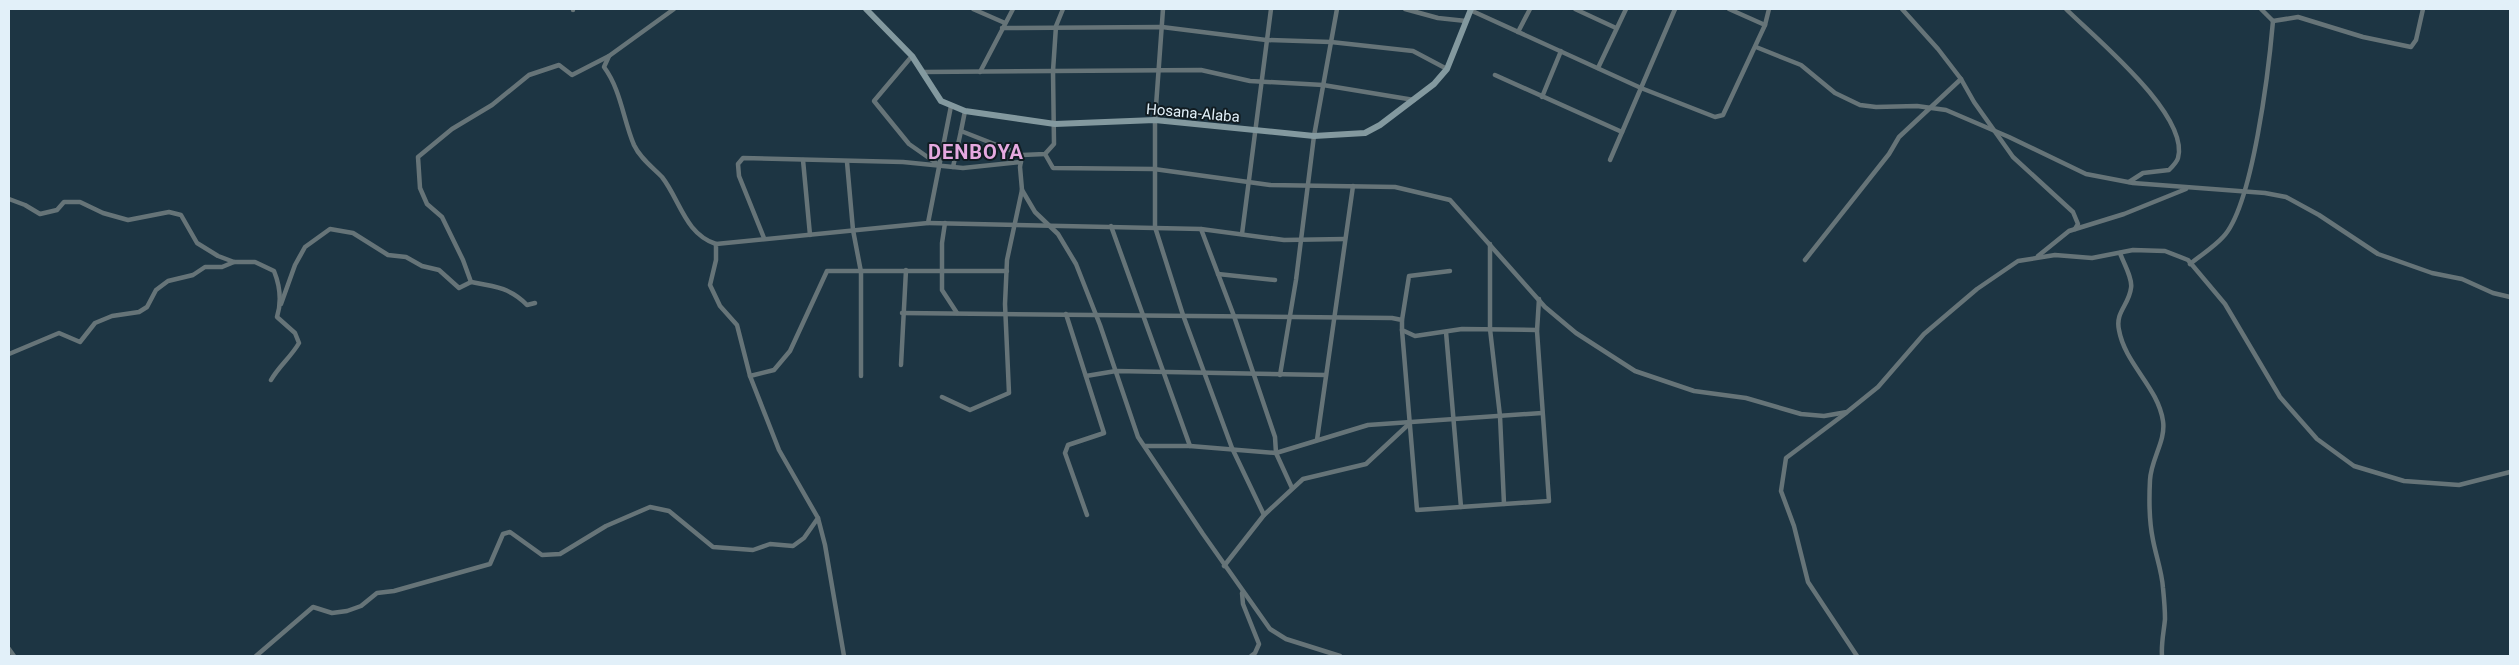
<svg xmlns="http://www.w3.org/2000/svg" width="2519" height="665" viewBox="0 0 2519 665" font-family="Roboto,sans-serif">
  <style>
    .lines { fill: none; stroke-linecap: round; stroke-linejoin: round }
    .street { stroke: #667478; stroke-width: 4.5 }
    .secondary { stroke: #83999f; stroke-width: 6 }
    .labels { text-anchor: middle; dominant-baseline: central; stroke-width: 4; stroke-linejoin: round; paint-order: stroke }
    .street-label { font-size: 15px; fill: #e2f0f9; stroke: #111c22 }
    .district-label { font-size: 20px; font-weight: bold; letter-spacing: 1px; fill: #e5a9e0; stroke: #111c22 }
  </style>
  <rect width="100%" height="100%" fill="#1d3543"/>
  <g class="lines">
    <g class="street">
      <path d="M674,9L609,56L604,67C621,90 623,119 634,145C640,158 652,167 662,177C680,200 685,234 716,244"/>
      <path d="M973,9L1005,23"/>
      <path d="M1063,9L1056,26L1053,71L1054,144L1045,154L1022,155L1020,167L1022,190L1035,212L1058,234L1076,264L1100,325L1138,437L1203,534L1270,629L1286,639L1340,656"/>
      <path d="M1163,9L1155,120V227L1183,315L1232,448L1264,515"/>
      <path d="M1405,9L1438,18L1466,21"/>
      <path d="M1575,9L1616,28"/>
      <path d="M1902,9L1938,49L1961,79L1974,102L2013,157L2073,212L2078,224L2075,229"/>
      <path d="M2066,9C2094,37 2190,115 2178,158C2177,162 2172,167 2169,170L2143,173L2129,182"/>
      <path d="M2261,9L2273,21L2298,17L2363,37L2411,47L2416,40L2423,9"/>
      <path d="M573,10V9"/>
      <path d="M1470,10L1641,88L1715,117L1723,115L1765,25L1729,9"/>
      <path d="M1765,25L1769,9"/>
      <path d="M1002,28L1162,27L1266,40L1331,42L1413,51L1447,69"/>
      <path d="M1518,32L1530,9"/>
      <path d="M1756,47L1801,65L1835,93L1860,105L1876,107L1917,106L1946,110L2009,137L2086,174L2133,183L2265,193L2286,197L2319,215L2378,254L2432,273L2462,279L2493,293L2510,297"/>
      <path d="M912,56L874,101L909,144L939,165"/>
      <path d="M1598,68L1626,9"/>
      <path d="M923,72L1201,70L1250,81L1323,85L1414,100"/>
      <path d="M980,72L1013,9"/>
      <path d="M1495,75L1622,132"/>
      <path d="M1542,97L1561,51"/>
      <path d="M965,111L961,131L1022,155"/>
      <path d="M1045,154L1053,168L1154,169L1270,185L1395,187L1450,200L1545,307L1576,333L1635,371L1694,391L1746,398L1801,414L1824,416L1847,412L1878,387L1924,334L1977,289L2018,261L2055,255L2092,258L2133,250L2165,251L2188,260L2225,304L2280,397L2317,439L2354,466L2404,481L2459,485L2510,472"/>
      <path d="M803,160L810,235"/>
      <path d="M1610,160L1675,9"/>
      <path d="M847,162L853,230L861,272V376"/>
      <path d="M953,167L961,131"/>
      <path d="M9,199L25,205L40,214L57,210L64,202H80L103,213L128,220L169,212L181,215L197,243L218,256L234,262H255L274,271C280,286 282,301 277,317L295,333L299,343C291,357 279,366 271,380"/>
      <path d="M928,223L1201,229L1284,240L1345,239"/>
      <path d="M945,223L942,243V290L957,313"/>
      <path d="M1111,226L1190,446"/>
      <path d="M1201,229L1234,316L1275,437L1276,453L1292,488"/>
      <path d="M1242,234L1271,9"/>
      <path d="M764,238L739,176L738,164L743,158L903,162L963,168L1021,162"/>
      <path d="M1490,244V329L1500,416L1504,504"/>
      <path d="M2120,253C2123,262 2133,279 2131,288C2129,305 2115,312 2119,330C2125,364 2158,387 2163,421C2166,441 2151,459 2150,480C2149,499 2149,521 2153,540C2156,556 2162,572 2163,588C2164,598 2165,609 2165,619C2164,631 2161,643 2162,656"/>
      <path d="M2038,256L2069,231L2124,214L2186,189"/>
      <path d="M1805,260L1889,154L1899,137L1961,79"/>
      <path d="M2190,264C2201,255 2214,247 2223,237C2253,206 2269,67 2273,21"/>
      <path d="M1218,274L1275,280"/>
      <path d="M535,303L527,305C511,288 494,286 471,282L463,260L442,217L427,204L420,188L418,157L452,129L492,105L529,75L559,65L572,75L609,56"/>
      <path d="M281,304L295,265L305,247L330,229L353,233L388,255L406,257L422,266L439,270L459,288L471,282"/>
      <path d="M902,313L1392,318L1402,320V330L1415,336L1462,329L1537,330"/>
      <path d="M1066,314L1104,433L1068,445L1065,453L1087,515"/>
      <path d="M1402,320L1409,276L1450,271"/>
      <path d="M1402,330L1417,510L1549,501L1537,331L1539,299"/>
      <path d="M1446,332L1461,507"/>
      <path d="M9,354L59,333L80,342L95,323L112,316L139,312L147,307L156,290L168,281L193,275L205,267H222L234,262"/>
      <path d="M901,365L906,270"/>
      <path d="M1280,375L1296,280L1314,136L1337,9"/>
      <path d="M750,376L774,370L790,351L827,271H1007"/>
      <path d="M1086,376L1116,371L1326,375"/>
      <path d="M942,397L970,410L1009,393L1005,304L1007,260L1022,190"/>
      <path d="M1846,413L1786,458L1781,491L1794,526L1808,582L1857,656"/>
      <path d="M1317,440L1353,186"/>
      <path d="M1145,446H1190L1276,453L1368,425L1542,413"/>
      <path d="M818,518L825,545L844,656"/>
      <path d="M1224,566L1264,515L1303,479L1366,464L1410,423"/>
      <path d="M1242,593L1243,604L1259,644L1255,653L1251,656"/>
      <path d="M9,649L14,656"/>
      <path d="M256,656L313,607L332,613L347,611L361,606L377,593L394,591L490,564L503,534L510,532L542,555L560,554L606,526L650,507L669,511L713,547L753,550L770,544L793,546L804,538L818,518L779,450L750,376L737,325L720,306L710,285L716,260V244L928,223L951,106"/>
    </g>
    <path class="secondary" d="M866,9L912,56L941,101L965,111L1055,124L1155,120L1314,136L1365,133L1380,125L1434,84L1447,69L1471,9"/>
  </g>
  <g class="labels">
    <g class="street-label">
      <text transform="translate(1193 113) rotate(5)">Hosana-Alaba</text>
    </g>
    <g class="district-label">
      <text x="976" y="152">DENBOYA</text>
    </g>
  </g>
  <rect width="2519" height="665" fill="none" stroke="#e2f0f9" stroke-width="20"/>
</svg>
